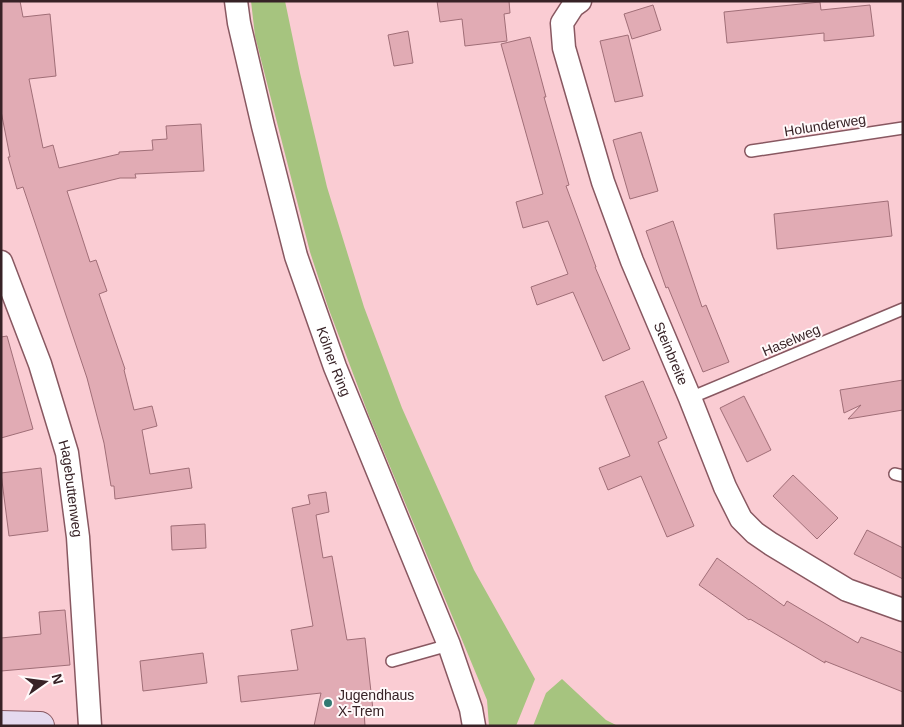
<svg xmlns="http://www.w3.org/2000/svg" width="904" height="727" viewBox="0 0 904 727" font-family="Arial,sans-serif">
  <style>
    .green { fill: #a6c47f }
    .building { fill: #e1abb4; stroke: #a06e77 }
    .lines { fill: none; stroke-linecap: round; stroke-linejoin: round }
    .lane-casing { stroke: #885861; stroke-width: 14 }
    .street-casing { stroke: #885861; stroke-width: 25 }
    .secondary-casing { stroke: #885861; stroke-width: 30 }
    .lane { stroke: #fff; stroke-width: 11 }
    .street { stroke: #fff; stroke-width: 22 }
    .secondary { stroke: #e5daef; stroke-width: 28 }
    .poi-dot { fill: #327a73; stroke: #fff9fa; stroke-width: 2 }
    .labels { text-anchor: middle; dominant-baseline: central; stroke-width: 4; stroke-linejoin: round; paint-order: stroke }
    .street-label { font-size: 14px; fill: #372226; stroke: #fff9fa }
    .poi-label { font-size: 14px; fill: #372226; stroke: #fff9fa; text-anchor: start }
  </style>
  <rect width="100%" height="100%" fill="#faccd3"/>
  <g class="green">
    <path d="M251,1H285L300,73L327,187L364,307L402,408L474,570L535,679L516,726H489L487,700L369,416L328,307L310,252L255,36Z"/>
    <path d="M562,679L606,720L618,726H533L546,693Z"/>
  </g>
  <g class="building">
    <path d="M1,1H20L23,17L50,14L56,76L29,79L43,148L53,145L59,168L119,154V152L153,150L152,140L167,139L166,126L201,124L204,171L135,174L136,178H120L67,191L90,262L96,260L107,291L99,294L125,369L124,370L134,410L152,406L157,426L142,430L150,474L189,468L192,488L115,499L114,486H111L104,443L87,378L23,187L17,189L8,157H10L1,111Z"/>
    <path d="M437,1H509L510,13L504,14L507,41L465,46L462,19L440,22Z"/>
    <path d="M820,2L821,10L870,5L874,36L824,41V33L727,43L724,12Z"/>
    <path d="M653,5L661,30L632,39L624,14Z"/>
    <path d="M408,31L413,63L394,66L388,35Z"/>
    <path d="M628,35L643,96L615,102L600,41Z"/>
    <path d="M530,37L546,97H544L569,185L566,186L596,267H595L630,349L603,361L573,292L537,305L531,287L568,274L548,221L523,228L516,202L543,194L501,44Z"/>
    <path d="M641,132L658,191L630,199L613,140Z"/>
    <path d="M888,201L892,236L777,249L774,214Z"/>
    <path d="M673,221L702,307L706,305L729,362L703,372L668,287L666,288L646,231Z"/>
    <path d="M7,336L33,429L1,438V337Z"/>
    <path d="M903,380V410L848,419L861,405L844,413L840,390Z"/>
    <path d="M643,381L667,438L658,442L694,526L667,537L641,476L608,490L599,468L630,456L605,396Z"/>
    <path d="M744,396L771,450L747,462L720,408Z"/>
    <path d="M41,468L48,531L9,536L1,473Z"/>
    <path d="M793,475L838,518L817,539L773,496Z"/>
    <path d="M326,492L329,512L316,515L323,558L332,556L347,640L365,638L373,710L364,711L365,726H314L321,693L241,702L238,676L298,670L291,630L313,626L292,508L310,504L308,495Z"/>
    <path d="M205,524L206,548L172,550L171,526Z"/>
    <path d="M867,530L903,548V579L854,554Z"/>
    <path d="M717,558L784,606L787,601L858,643L861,637L903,653V692L825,661V663L750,619L749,620L699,585Z"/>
    <path d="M65,610L70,665L1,671V638L41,634L39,612Z"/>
    <path d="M203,653L207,683L143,691L140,661Z"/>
  </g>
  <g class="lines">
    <defs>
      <g id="lane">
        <path d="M751,151L903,128"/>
        <path d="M690,398L903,309"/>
        <path d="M895,474L903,476"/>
        <path d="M392,661L449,645"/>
      </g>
      <g id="street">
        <path id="s1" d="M236,1L239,23L263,126L296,256L335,367L449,645L471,709L474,726"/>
        <path id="s2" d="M580,1L573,6L562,23L564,48L603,182L632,261L690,398L725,487L741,519L755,533L771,544L847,590L903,610"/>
        <path id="s3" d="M1,262L40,364L67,453L78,537L90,726"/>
      </g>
      <path id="secondary" d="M1,725L40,726"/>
    </defs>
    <use href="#lane" class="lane-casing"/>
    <use href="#street" class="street-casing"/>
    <use href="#secondary" class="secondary-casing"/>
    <use href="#lane" class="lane"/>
    <use href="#street" class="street"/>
    <use href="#secondary" class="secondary"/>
  </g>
  <circle class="poi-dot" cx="328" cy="703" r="5"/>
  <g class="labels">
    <g class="street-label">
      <text transform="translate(825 125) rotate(-9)">Holunderweg</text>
      <text transform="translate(791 340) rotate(-23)">Haselweg</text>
      <text stroke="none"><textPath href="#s2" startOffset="378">Steinbreite</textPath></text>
      <text stroke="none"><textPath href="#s1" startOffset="374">Kölner Ring</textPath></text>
      <text stroke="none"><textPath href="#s3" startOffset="238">Hagebuttenweg</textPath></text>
    </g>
    <g class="poi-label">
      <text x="338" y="695">Jugendhaus<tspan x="338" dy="16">X-Trem</tspan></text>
    </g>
  </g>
  <rect width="904" height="727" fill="none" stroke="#372226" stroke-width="5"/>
  <g transform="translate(45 682) rotate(76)" stroke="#fff9fa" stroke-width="4" paint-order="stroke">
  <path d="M0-4L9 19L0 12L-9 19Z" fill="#372226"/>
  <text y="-8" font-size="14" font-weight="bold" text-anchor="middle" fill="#372226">N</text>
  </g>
</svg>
